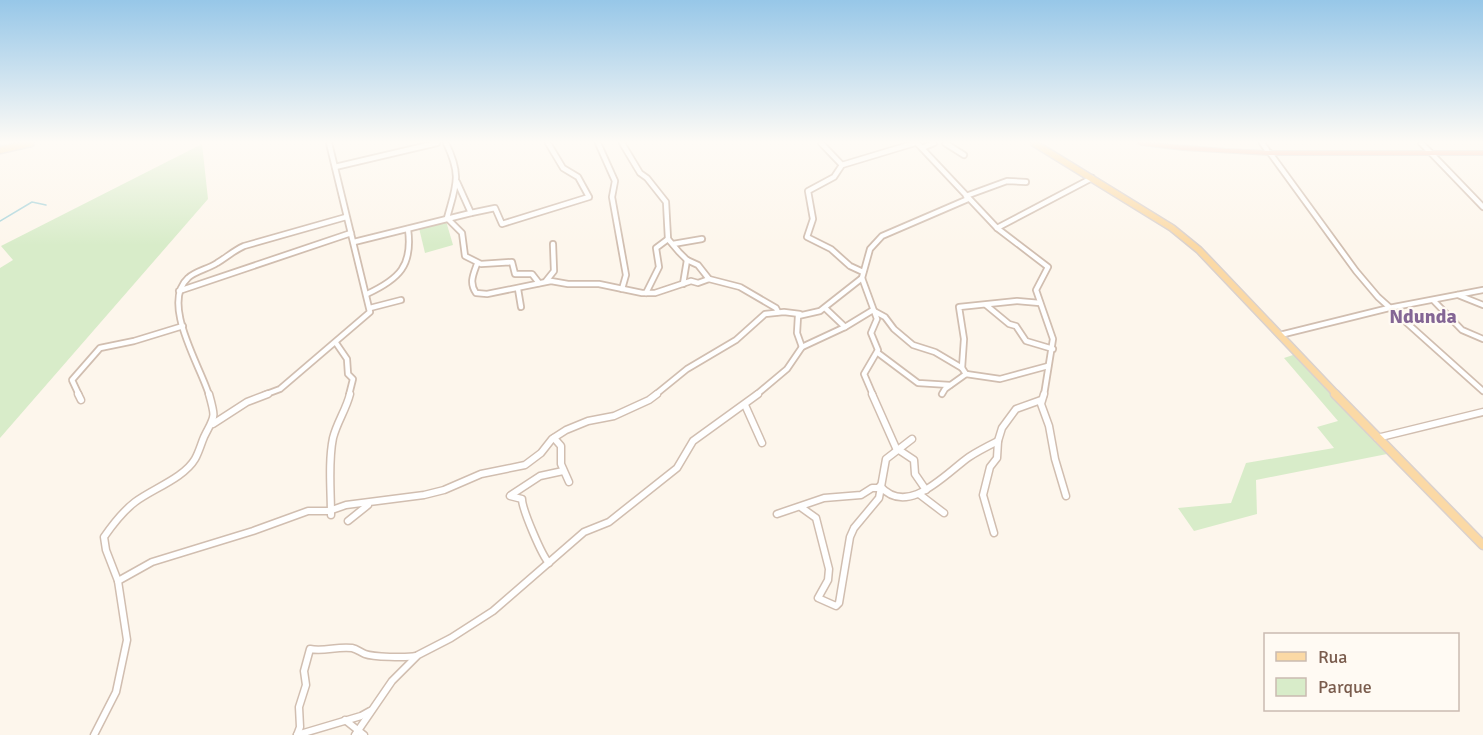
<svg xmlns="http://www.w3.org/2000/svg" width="1483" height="735" viewBox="0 0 1483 735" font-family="Signika,sans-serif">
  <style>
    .green { fill: #d8ecc9 }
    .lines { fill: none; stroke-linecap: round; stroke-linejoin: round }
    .stream { stroke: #a5d3da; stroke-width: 1.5 }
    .minor-far1-casing { stroke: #d1beb0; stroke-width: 8 }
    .minor-casing { stroke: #d1beb0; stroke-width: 9 }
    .major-far1-casing { stroke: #dad1cd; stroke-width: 9 }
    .major-casing { stroke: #dad1cd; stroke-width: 11 }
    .highway-casing { stroke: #dad1cd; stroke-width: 2 }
    .minor-far1 { stroke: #fff; stroke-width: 4.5 }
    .minor { stroke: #fff; stroke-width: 6 }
    .major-far1 { stroke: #fbd9a5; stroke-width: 6 }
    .major { stroke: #fbd9a5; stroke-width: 8 }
    .highway { fill: #f7b7a3; fill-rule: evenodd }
    .labels { text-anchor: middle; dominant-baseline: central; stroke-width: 4.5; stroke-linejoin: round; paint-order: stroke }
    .neighbourhood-label { font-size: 20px; font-weight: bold; fill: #846695; stroke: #fffaf3 }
  </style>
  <rect width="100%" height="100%" fill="#fdf6ec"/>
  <g class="green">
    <path d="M202,144L208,199L0,438V268L13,260L1,246Z"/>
    <path d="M446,221L453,245L425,253L419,228Z"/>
    <path d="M1296,354L1392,453L1256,480L1257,514L1194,531L1178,508L1231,503L1246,463L1334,448L1317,427L1338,421L1284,358Z"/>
  </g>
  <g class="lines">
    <path class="stream" d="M0,221L32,202L46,205"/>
    <defs>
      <g id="minor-far1">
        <path d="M446,143C462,176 456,185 447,218L462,233L465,256L481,264L512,262L515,274H532L539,283"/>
        <path d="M598,143L615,181L612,197L626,275L622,289"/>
        <path d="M622,143L640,173L647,178L666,202L668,239L679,252L687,260L698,265L709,279L740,287L776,308L778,312"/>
        <path d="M821,143L842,165"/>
        <path d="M917,143L997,228L1048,267L1036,290L1053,339L1044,395"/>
        <path d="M945,143L964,155"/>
        <path d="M1262,143L1267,150"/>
        <path d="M1421,143L1429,151"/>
        <path d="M922,148L934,143"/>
        <path d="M1270,153L1356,271L1378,297L1483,391"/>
        <path d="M1431,153L1483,207"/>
        <path d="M335,167L437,143"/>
        <path d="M966,196L1007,181L1026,182"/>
        <path d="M471,213L495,208L502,224L589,197L578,177L563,168L548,143"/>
        <path d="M997,228L1092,178"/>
        <path d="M354,242L471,213L457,182"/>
        <path d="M673,244L702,239"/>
        <path d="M477,264C473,275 469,283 476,293L487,294L551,281L568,284H599L642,293H655L691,281L698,283L709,279"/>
        <path d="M863,272L850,266L831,249L807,237L813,219L808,191L834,177L842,165L915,143"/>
        <path d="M546,281L554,271L553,244"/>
        <path d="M683,284L687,260"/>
        <path d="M518,289L521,307"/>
        <path d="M179,291L351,233"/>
        <path d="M646,293L659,267L656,248L668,239"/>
        <path d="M367,294C399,279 413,266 408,229"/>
        <path d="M1458,295L1483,305"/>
        <path d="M1434,301L1462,330L1483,339"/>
        <path d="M986,305L1009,324L1016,326L1026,341L1053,349"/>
        <path d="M370,308L401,300"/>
        <path d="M825,308L845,327"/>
        <path d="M874,311L885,317L894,329L913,345L935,352L962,368"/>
        <path d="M1280,335L1389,308L1483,290"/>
        <path d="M336,343L347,359L348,374L353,379L349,395"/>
        <path d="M802,347L797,333L798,316L820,311L862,278"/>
        <path d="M878,353L918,383L950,385"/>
        <path d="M966,374L962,368L964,339L959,307L1017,301L1040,303"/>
        <path d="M942,394L945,389L966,374L1000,379L1048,366"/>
        <path d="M79,395L72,380L100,348L134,341L183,326"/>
        <path d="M209,395C201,367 160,303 188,278C195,271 208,269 217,263C227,257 233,251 244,246L346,217"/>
        <path d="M264,395L280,389L370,312L329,143"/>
        <path d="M655,395L687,369L736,340L765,314L784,312L800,314"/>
        <path d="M756,395L787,369L802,347L845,327L873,310"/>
        <path d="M873,395L864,374L878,350L871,333L877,319L862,278L870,249L882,236L968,199"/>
      </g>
      <g id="minor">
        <path d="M78,394L81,400"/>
        <path d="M872,394L896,448L914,460L915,474L926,490"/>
        <path d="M1044,394L1041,404L1049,426L1055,459L1066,496"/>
        <path d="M745,405L762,443"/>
        <path d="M213,424L247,402L268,394"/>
        <path d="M554,438L561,446V464L569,482"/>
        <path d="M1377,438L1483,412"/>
        <path d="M880,486C908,518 946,473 969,457C978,451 988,446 998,441"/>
        <path d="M919,494L944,513"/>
        <path d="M511,495L540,476L563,471"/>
        <path d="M510,496L522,499C522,509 542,556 549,563"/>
        <path d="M802,508L816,518L829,569L828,580L818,598L836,606L839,603L850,537L854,528L879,498L886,459L912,439"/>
        <path d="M777,514L824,498L861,495L872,488H879"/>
        <path d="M331,515C331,491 328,462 333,438C337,422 346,410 350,394"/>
        <path d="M348,521L368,505"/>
        <path d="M994,533L983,495L990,467L997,458L998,441L1002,428L1016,409L1041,400"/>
        <path d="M118,581L152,562L253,531L308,511H329L346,505L424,495L444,490L481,474L525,465L541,453L552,439L566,430L588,421L614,416L649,400L657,394"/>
        <path d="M345,720L364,735"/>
        <path d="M94,735L116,692L127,640L118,581L106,550L104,537C113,524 122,512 135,502C152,489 184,478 195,459C199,452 201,444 204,437C215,415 216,419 209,394"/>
        <path d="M297,735L300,727L299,707L306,685L304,671L310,649C324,652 337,646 352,648C357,649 360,652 365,654C373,657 406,658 416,656"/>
        <path d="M297,735L361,716L370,711"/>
        <path d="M355,735L392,681L418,655L451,638L493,611L584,532L609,522L677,468L693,441L758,394"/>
      </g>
      <g id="major-far1">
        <path d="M1034,143L1172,228L1199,250L1337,395"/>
        <path d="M0,150L31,143"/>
      </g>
      <path id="major" d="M1335,394L1483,545"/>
      <path id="highway" d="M1138,143H1152L1226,149L1269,151H1483V155H1269L1183,150L1141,145Z"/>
    </defs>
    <use href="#minor-far1" class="minor-far1-casing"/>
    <use href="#minor" class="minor-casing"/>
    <use href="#major-far1" class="major-far1-casing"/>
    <use href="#major" class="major-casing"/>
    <use href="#highway" class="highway-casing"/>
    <use href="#minor-far1" class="minor-far1"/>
    <use href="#minor" class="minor"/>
    <use href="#major-far1" class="major-far1"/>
    <use href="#major" class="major"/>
    <use href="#highway" class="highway"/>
  </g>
  <linearGradient id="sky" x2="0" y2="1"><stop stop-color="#97c7e8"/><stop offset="0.58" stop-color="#fefbf6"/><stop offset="1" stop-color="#fefbf6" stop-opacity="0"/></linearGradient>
  <rect width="1483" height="245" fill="url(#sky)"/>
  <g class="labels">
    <g class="neighbourhood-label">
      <text x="1423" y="316">Ndunda</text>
    </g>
  </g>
  <rect x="1264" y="633" width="195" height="78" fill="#fffaf3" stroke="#cabbb1" stroke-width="1.5"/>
  <rect x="1276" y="652" width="30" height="9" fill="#fbd9a5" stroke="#cabbb1" stroke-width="1.5"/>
  <text x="1318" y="663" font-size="18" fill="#7a5c4d">Rua</text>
  <rect x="1276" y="678" width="30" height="18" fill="#d8ecc9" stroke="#cabbb1" stroke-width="1.5"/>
  <text x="1318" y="693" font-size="18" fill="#7a5c4d">Parque</text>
</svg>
